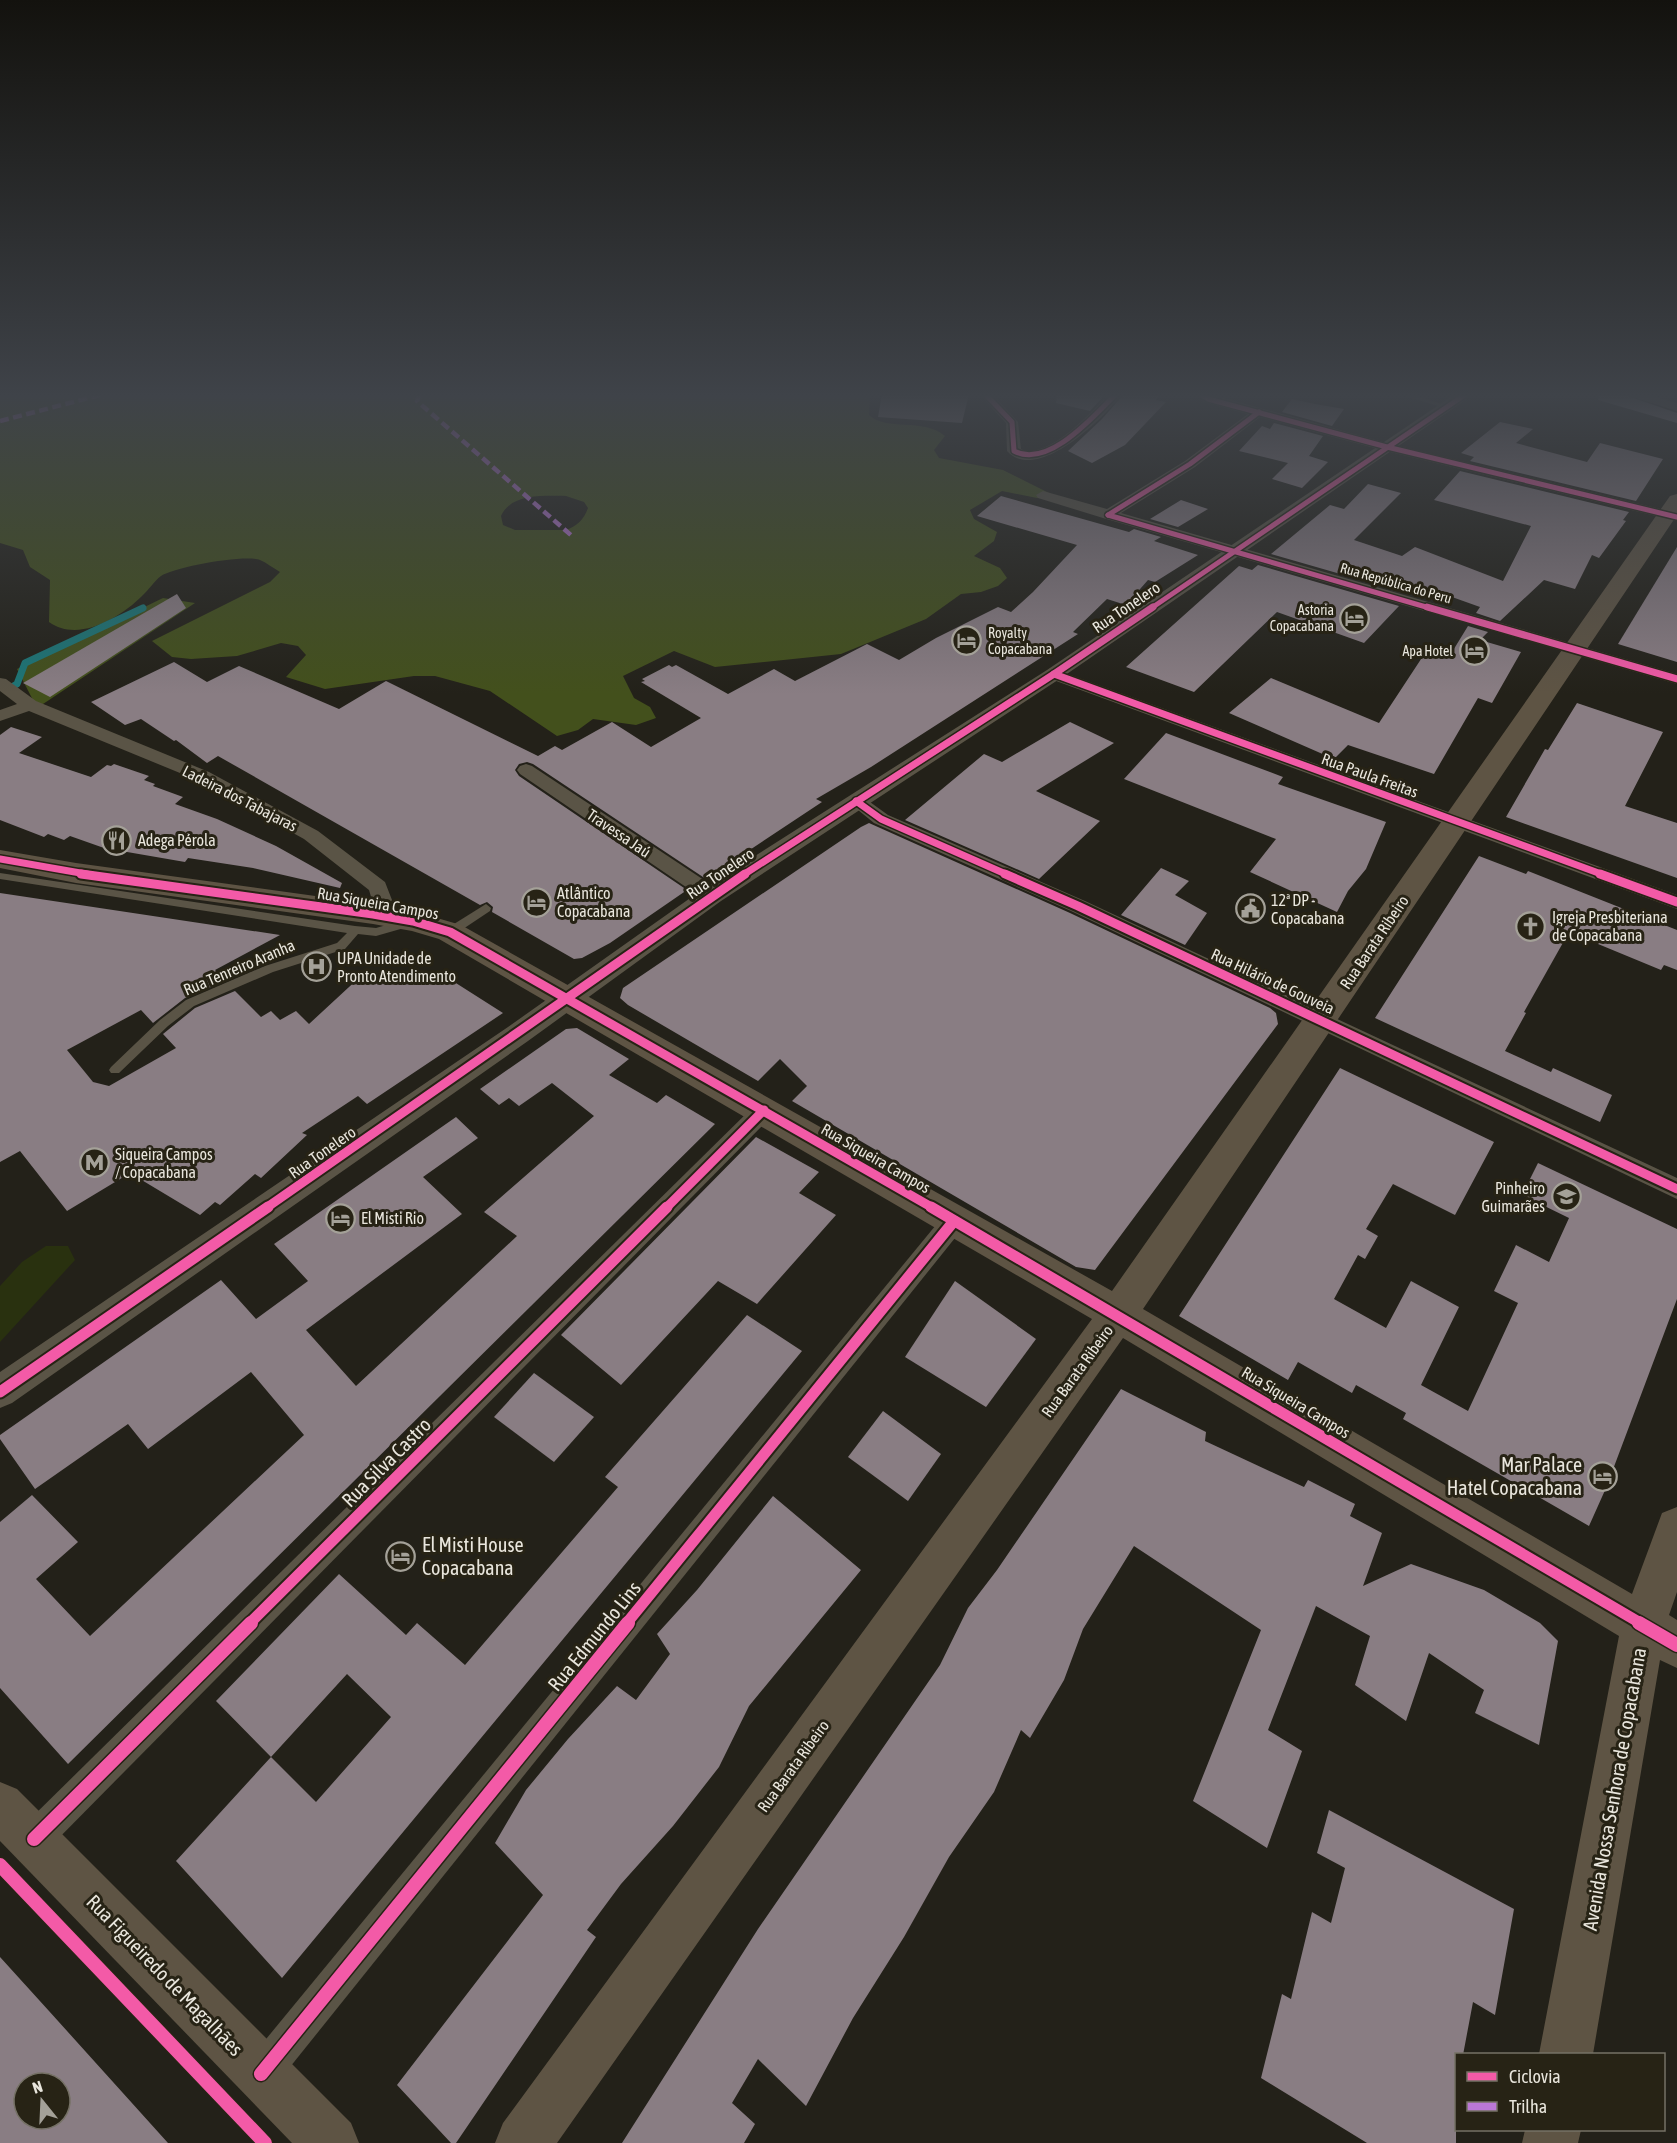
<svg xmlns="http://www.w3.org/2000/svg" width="1677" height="2143" viewBox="0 0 1677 2143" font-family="'Asap Condensed',sans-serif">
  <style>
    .green { fill: #29310f }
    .forest { fill: #43501c; fill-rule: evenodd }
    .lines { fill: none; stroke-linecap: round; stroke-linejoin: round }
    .stream { stroke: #1d7576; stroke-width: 7 }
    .building { fill: #897d83; fill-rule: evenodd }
    .service { fill: #5a5446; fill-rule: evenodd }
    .minor { fill: #5a5446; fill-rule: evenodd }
    .tertiary { fill: #5a5446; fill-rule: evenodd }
    .secondary { fill: #5e5444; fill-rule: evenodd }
    .quiet { stroke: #ba77d6; stroke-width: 4.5; stroke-dasharray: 9 4.5; stroke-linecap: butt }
    .cycleway-far4-casing { stroke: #272315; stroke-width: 8 }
    .cycleway-far3-casing { stroke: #272315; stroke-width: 10 }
    .cycleway-far2-casing { stroke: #272315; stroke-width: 13 }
    .cycleway-far1-casing { stroke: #272315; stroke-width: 15 }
    .cycleway-casing { stroke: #272315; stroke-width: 17 }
    .cycleway-far4 { stroke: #f35aa7; stroke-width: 5 }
    .cycleway-far3 { stroke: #f35aa7; stroke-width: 7 }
    .cycleway-far2 { stroke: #f35aa7; stroke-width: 9 }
    .cycleway-far1 { stroke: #f35aa7; stroke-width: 11 }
    .cycleway { stroke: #f35aa7; stroke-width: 14 }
    .labels { text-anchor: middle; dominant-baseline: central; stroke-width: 6; stroke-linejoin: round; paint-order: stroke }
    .far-street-label { font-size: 14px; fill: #e9e6dd; stroke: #272315 }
    .far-poi-label { font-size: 14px; fill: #e9e6dd; stroke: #272315; text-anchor: end }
    .street-label { font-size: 16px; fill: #e9e6dd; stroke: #272315 }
    .poi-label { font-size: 16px; fill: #e9e6dd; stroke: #272315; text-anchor: start }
    .near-street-label { font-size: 20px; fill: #e9e6dd; stroke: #272315 }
    .near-poi-label { font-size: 20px; fill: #e9e6dd; stroke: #272315; text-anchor: end }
  </style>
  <rect width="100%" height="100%" fill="#232119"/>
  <path class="green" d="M46,1246H68L75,1260L0,1342V1286L22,1262Z"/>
  <g class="forest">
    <path d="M0,394H870L869,415C887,432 922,417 945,436L934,450L939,458L1003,470L1053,495L1037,498L1002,491L970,510L974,519L997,532L994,541L974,556L1000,568L1007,578L998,586L981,592L961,594L926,619L841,654L715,667L674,651L623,676L634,698L650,707L656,718L636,725L593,719L578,730L557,736L490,691L435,676H414L325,689L286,677L306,655L298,646L281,643L237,656L191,659L172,657L152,641L270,582L280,572C273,568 267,563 260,560C245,554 174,567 161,576C154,581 149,590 142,596C120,618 78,643 49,622L50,580L30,567L23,550L0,543ZM566,496L584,502L588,508C584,519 577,527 565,530H515L503,525L501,516C511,493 545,496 566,496Z"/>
    <path d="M163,598L195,603L37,708L17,669Z"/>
  </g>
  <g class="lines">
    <path class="stream" d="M10,688L17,684L25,663L143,608"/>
  </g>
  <g class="building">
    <path d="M882,394H969L962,423L878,417Z"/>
    <path d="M1057,394H1106L1090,411L1056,403Z"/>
    <path d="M1124,394H1160L1156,400L1166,402L1125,445L1092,463L1068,451L1102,419Z"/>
    <path d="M1599,394H1622L1677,413V423L1598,400Z"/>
    <path d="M1292,399L1315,404L1344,409L1332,426L1282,412Z"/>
    <path d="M1500,422L1533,429L1516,443L1587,462L1600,443L1663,459L1636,501L1470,461L1474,457L1461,453Z"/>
    <path d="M1274,423L1323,436L1309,456L1328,462L1302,488L1272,479L1288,463L1239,451L1262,426L1270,429Z"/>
    <path d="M1460,471L1629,512L1623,520L1626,521L1599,558L1592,555L1575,589L1544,580L1500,621L1476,613L1480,607L1438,592L1434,595L1416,588L1410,594L1271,554L1330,505L1344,509L1368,484L1401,493L1354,540L1402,556L1415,547L1503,581L1531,526L1434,500Z"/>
    <path d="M1001,496L1129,532L1134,529L1161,537L1154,541L1198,555L1155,582L1148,580L1126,605L1107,599L1073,632L1078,634L871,767L816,799L822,802L706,879L533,764L527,762L519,764L515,770L519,776L687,890L610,943L582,958L574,959L492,912L493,907L487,902L480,905L218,756L207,763L176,740L174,741L141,719L125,725L91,702L174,662L207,682L239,666L339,709L386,681L538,756L555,746L562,750L612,722L651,747L701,718L641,682L645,681L642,679L669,665L672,667L676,665L728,694L774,669L795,681L867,644L899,660L936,638L998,607L1011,612L1033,592L1077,545L977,516Z"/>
    <path d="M1181,500L1208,509L1178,527L1150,519Z"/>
    <path d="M1677,547V662L1618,644Z"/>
    <path d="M1258,565L1399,606L1364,643L1277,612L1194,692L1126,667L1239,566L1252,570Z"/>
    <path d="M177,594L186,608L50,697L23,683Z"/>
    <path d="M1468,626L1488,632L1480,640L1521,652L1492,703L1478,698L1434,774L1348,745L1334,759L1229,713L1271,678L1379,723L1427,650L1449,657Z"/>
    <path d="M1577,703L1663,732L1625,806L1677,823V878L1506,817L1545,749L1548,750Z"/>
    <path d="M1070,722L1114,743L1036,791L1100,821L1039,879L905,820L984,754L1002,762Z"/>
    <path d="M11,727L42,737L19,753L91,777L107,765L111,766L114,764L149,776L144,780L155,784L153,786L183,797L175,804L217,819L276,846L342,883L340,888L253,868L188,858L185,862L104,848L70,836L64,840L48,834L44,837L0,820V735Z"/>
    <path d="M1166,733L1283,777L1278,784L1386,822L1366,869L1348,891L1337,912L1250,872L1276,839L1124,779Z"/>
    <path d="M869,823L1070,913L1270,1008L1276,1013L1278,1024L1095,1270L1076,1267L792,1101L807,1086L780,1059L758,1081L628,1005L620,998L623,988L861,827Z"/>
    <path d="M1479,856L1526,874L1528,871L1677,930V970L1664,965L1661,970L1569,932L1524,1012L1526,1013L1505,1051L1551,1072L1553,1068L1612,1095L1600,1122L1375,1018Z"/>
    <path d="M1161,868L1189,881L1175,895L1207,913L1185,945L1121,915Z"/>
    <path d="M0,893L280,935L215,970L225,981L185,998L153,1023L141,1010L67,1050L93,1082L109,1086L176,1048L163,1034L195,1008L235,991L261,1017L271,1011L280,1020L296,1011L309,1024L362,975L448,978L503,1013L367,1104L358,1096L302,1133L307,1135L261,1178L255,1174L220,1205L215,1202L200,1215L130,1173L67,1211L20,1151L0,1162Z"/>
    <path d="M577,1028L629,1059L609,1075L657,1103L666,1095L715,1124L68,1764L0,1688V1522L32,1495L78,1542L36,1579L90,1636L304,1435L251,1372L148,1449L128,1424L35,1489L0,1439V1435L221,1280L256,1319L308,1281L274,1244L456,1117L478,1138L423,1177L462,1214L306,1330L356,1386L517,1236L484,1212L594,1116L552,1083L519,1106L509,1098L499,1105L480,1089L566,1029Z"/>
    <path d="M1340,1068L1494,1142L1455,1215L1393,1184L1366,1229L1378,1236L1365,1259L1358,1255L1334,1299L1386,1328L1411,1281L1459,1307L1421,1385L1468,1411L1518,1303L1494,1291L1516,1245L1549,1262L1569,1218L1522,1195L1538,1163L1677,1229V1299L1606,1488L1589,1526L1403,1419L1406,1413L1356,1385L1352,1393L1298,1362L1288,1380L1179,1316Z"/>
    <path d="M756,1137L819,1172L799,1193L836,1215L757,1304L718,1281L621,1385L561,1335Z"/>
    <path d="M955,1281L1036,1339L986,1407L905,1357Z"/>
    <path d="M747,1315L802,1351L282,1978L176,1861L271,1757L216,1701L339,1574L406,1635L417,1623L465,1665L618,1487L605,1477ZM347,1674L391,1717L316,1802L271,1757Z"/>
    <path d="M534,1373L594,1417L554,1462L494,1417Z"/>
    <path d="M1121,1389L1206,1432L1205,1441L1304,1487L1308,1480L1355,1504L1350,1516L1382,1533L1363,1586L1411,1564L1484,1590L1540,1623L1558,1641L1539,1745L1475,1713L1484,1690L1429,1653L1406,1721L1355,1685L1370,1636L1316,1606L1268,1730L1302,1751L1267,1848L1193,1801L1261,1630L1134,1546L1083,1629L1064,1680L1030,1738L1021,1730L994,1792L949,1857L904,1937L853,2018L806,2106L758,2059L732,2103L755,2124L744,2143H622L758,1929L940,1665L968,1608L997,1570Z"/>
    <path d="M883,1411L941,1454L908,1501L848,1457Z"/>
    <path d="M773,1496L861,1570L749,1706L719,1767L673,1826L621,1884L587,1930L596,1937L456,2143H451L397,2085L543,1895L495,1843L526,1790L568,1739L617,1686L636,1700L670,1654L657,1634L697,1590Z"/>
    <path d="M1329,1810L1514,1909L1495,2015L1473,2002L1463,2055H1456V2143H1367L1261,2078L1282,1994L1291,1999L1312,1912L1331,1923L1345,1868L1317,1853Z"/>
    <path d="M0,1957L49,2011L168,2143H0ZM24,2083H60V2119H24Z"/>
  </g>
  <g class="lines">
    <g class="service">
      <path d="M1398,394H1410L1451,407L1448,409Z"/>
      <path d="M0,873L355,926L376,928L407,919L412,923L411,926L376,936L358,934L345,949L273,972L194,1006L168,1026L119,1073H111L109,1070L111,1067L160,1020L186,1000L265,966L337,943L347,933L0,879Z"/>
      <path d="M486,904L491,908L490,911L454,935H446L445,932L446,929Z"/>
    </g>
    <g class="minor">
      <path d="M979,394H992L1018,422L1021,449L1027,452C1059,449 1087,416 1109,394H1122C1104,418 1037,484 1007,451L1006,423Z"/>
      <path d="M1194,394H1209L1390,444L1677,513V521L1382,450L1260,417L1195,467L1121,513L1677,674V684L1103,518L1038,498L1036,495L1043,491L1107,509L1185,461L1248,414L1204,402Z"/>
      <path d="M1624,394H1645L1677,403V411Z"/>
      <path d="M1054,669L1677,895V909L1048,678L1046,674L1048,670Z"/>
      <path d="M0,678L6,679L36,701L209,772L318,831L385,882L392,900L380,919L373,921L366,919L363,914L372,900L369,890L304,839L197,780L29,711L0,721V710L17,704L0,691Z"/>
      <path d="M526,764L532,766L719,890L722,895L719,900L712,902L705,900L520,774L517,770L520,766Z"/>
      <path d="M856,795L863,797L888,815L1085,901L1677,1178V1199L1071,911L874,823L847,801L849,797Z"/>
      <path d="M764,1101L772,1104L776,1110L772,1116L46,1851L34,1856L22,1851L17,1839L22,1827L756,1104Z"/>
      <path d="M954,1211L963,1214L966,1221L963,1228L274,2087L261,2093L248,2087L242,2074L248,2061L945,1214Z"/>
    </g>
    <path class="tertiary" d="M1455,394H1474L1061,678L721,901L528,1041L12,1403L0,1408V1372L508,1027L703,889L1047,670Z"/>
    <g class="secondary">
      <path d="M1677,494V515L1143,1309L1632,1594L1662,1513L1677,1507V1592L1669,1615L1677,1620V1668L1660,1660L1593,2054H1539L1619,1636L1123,1338L557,2143H495L503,2123L1092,1319L439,939L412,931L373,924L76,883L0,868V850L76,863L373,904L413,911L461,925L1112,1291L1670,496Z"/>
      <path d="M0,1782L17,1789L351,2123L359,2143H292L0,1841Z"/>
      <path d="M1525,2130H1581L1578,2143H1522Z"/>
    </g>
    <g class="quiet">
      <path d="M420,394L417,401L572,536"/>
      <path d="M0,421L104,394"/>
    </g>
    <defs>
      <g id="cycleway-far4">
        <path d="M985,394L1012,422L1014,451C1048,469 1093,417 1116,394"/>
        <path d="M1200,394L1208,399L1387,447L1677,517"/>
        <path d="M1108,515L1433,609"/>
        <path d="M1108,515L1190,464L1259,412"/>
        <path d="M1150,609L1466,394"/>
      </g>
      <g id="cycleway-far3">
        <path d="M1427,607L1677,679"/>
        <path d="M1054,674L1604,875"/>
        <path d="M856,801L881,819L1008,875"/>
        <path d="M0,859L92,875"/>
        <path d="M743,875L1054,674L1153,607"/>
      </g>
      <g id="cycleway-far2">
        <path d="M81,874L373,914L413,921L450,932L933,1208"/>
        <path d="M1005,874L1078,906L1677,1189"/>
        <path d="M1600,874L1677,902"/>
        <path d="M266,1208L745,874"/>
        <path d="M666,1208L764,1110"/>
      </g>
      <g id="cycleway-far1">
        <path d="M931,1207L1642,1624"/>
        <path d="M0,1392L268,1207"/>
        <path d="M249,1624L667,1207"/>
        <path d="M626,1624L954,1221"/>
      </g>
      <g id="cycleway">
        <path d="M1639,1623L1677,1645"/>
        <path d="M34,1839L251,1623"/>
        <path d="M0,1865L265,2143"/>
        <path d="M261,2074L628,1623"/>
      </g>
    </defs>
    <use href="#cycleway-far4" class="cycleway-far4-casing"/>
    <use href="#cycleway-far3" class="cycleway-far3-casing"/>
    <use href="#cycleway-far2" class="cycleway-far2-casing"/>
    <use href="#cycleway-far1" class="cycleway-far1-casing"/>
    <use href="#cycleway" class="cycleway-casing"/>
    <use href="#cycleway-far4" class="cycleway-far4"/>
    <use href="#cycleway-far3" class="cycleway-far3"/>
    <use href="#cycleway-far2" class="cycleway-far2"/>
    <use href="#cycleway-far1" class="cycleway-far1"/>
    <use href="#cycleway" class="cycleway"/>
  </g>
  <linearGradient id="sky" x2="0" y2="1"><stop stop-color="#13120e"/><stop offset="0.57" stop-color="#3f4349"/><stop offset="1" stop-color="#3f4349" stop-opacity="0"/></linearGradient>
  <rect width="1677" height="694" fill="url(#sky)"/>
  <defs>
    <symbol id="hotel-ring" viewBox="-11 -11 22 22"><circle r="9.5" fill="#272315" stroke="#a4a198" stroke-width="1.5"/><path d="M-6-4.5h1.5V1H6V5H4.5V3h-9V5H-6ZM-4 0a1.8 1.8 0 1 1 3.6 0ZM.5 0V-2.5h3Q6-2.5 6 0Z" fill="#a4a198"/></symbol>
    <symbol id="restaurant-ring" viewBox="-11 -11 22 22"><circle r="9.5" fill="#272315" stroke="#a4a198" stroke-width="1.5"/><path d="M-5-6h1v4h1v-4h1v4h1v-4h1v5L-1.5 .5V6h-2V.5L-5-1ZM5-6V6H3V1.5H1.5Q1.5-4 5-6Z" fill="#a4a198"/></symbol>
    <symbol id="civic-ring" viewBox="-11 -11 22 22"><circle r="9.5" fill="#272315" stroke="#a4a198" stroke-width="1.5"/><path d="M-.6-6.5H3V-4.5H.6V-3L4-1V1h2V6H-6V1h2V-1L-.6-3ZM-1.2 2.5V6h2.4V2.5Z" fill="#a4a198"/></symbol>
    <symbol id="church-ring" viewBox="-11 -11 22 22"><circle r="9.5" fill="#272315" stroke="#a4a198" stroke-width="1.5"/><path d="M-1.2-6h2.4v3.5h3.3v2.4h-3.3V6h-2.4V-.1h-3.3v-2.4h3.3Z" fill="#a4a198"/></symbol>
    <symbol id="hospital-ring" viewBox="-11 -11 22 22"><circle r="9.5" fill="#272315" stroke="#a4a198" stroke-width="1.5"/><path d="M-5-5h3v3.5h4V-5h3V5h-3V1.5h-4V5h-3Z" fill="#a4a198"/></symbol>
    <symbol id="metro-ring" viewBox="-11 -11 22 22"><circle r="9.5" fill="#272315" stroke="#a4a198" stroke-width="1.5"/><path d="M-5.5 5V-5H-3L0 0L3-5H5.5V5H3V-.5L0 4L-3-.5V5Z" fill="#a4a198"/></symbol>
    <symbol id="school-ring" viewBox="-11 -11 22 22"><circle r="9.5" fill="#272315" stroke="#a4a198" stroke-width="1.5"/><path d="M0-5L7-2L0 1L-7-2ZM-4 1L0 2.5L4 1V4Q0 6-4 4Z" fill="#a4a198"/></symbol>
  </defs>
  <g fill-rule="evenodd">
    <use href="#hotel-ring" x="1338" y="602" width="33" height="33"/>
    <use href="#hotel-ring" x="950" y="624" width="33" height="33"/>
    <use href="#hotel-ring" x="1458" y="634" width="33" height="33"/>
    <use href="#restaurant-ring" x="100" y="824" width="33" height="33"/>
    <use href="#hotel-ring" x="520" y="886" width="33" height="33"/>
    <use href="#civic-ring" x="1234" y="892" width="33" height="33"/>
    <use href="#church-ring" x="1514" y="910" width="33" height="33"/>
    <use href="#hospital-ring" x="300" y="950" width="33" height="33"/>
    <use href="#metro-ring" x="78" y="1146" width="33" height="33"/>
    <use href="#school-ring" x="1550" y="1180" width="33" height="33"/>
    <use href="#hotel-ring" x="324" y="1202" width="33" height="33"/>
    <use href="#hotel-ring" x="1586" y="1460" width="33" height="33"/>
    <use href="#hotel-ring" x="384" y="1540" width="33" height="33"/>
  </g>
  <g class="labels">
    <g class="far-street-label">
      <text transform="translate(1396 583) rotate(16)">Rua República do Peru</text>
    </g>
    <g class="far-poi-label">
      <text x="1334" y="610">Astoria<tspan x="1334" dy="16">Copacabana</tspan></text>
      <text x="988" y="633" text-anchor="start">Royalty<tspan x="988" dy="16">Copacabana</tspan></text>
      <text x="1453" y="651">Apa Hotel</text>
    </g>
    <g class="street-label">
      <text transform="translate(1126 607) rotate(-34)">Rua Tonelero</text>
      <text transform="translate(1370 775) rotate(20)">Rua Paula Freitas</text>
      <text transform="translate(240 798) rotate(27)">Ladeira dos Tabajaras</text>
      <text transform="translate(619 833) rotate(34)">Travessa Jaú</text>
      <text transform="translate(720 873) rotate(-34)">Rua Tonelero</text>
      <text transform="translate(378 903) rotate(10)">Rua Siqueira Campos</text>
      <text transform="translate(1374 942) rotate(-56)">Rua Barata Ribeiro</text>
      <text transform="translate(239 967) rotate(-23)">Rua Tenreiro Aranha</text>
      <text transform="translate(1273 981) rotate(25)">Rua Hilário de Gouveia</text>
      <text transform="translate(322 1152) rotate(-35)">Rua Tonelero</text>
      <text transform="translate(876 1158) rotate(30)">Rua Siqueira Campos</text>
      <text transform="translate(1077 1371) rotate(-54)">Rua Barata Ribeiro</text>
      <text transform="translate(1296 1402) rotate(31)">Rua Siqueira Campos</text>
      <text transform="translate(793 1766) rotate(-54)">Rua Barata Ribeiro</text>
    </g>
    <g class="poi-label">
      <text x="138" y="840">Adega Pérola</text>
      <text x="557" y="893">Atlântico<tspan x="557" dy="18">Copacabana</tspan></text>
      <text x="1271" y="900">12ª DP -<tspan x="1271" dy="18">Copacabana</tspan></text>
      <text x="1552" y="917">Igreja Presbiteriana<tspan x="1552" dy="18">de Copacabana</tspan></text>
      <text x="337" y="958">UPA Unidade de<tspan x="337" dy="18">Pronto Atendimento</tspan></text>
      <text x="115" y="1154">Siqueira Campos<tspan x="115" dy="18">/ Copacabana</tspan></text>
      <text x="1545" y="1188" text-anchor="end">Pinheiro<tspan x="1545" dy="18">Guimarães</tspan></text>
      <text x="361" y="1218">El Misti Rio</text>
    </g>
    <g class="near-street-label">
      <text transform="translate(386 1462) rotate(-45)">Rua Silva Castro</text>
      <text transform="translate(594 1636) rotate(-51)">Rua Edmundo Lins</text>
      <text transform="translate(1614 1789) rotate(-80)">Avenida Nossa Senhora de Copacabana</text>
      <text transform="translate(165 1975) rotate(46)">Rua Figueiredo de Magalhães</text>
    </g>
    <g class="near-poi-label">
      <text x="1582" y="1464">Mar Palace<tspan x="1582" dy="23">Hatel Copacabana</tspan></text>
      <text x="422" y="1544" text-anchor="start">El Misti House<tspan x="422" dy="23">Copacabana</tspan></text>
    </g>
  </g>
  <rect x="1455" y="2053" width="210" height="78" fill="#272315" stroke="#757165" stroke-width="1.5"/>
  <rect x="1467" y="2072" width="30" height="9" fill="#f35aa7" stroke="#757165" stroke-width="1.5"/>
  <text x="1509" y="2083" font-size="18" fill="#e9e6dd">Ciclovia</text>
  <rect x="1467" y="2102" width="30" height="9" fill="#ba77d6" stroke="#757165" stroke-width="1.5"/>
  <text x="1509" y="2113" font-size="18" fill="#e9e6dd">Trilha</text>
  <g transform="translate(42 2101) rotate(342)"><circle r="28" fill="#272315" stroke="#757165" stroke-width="1.5"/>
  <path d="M0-4.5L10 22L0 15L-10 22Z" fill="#a4a198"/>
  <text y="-9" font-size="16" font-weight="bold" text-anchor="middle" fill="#e9e6dd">N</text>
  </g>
</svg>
